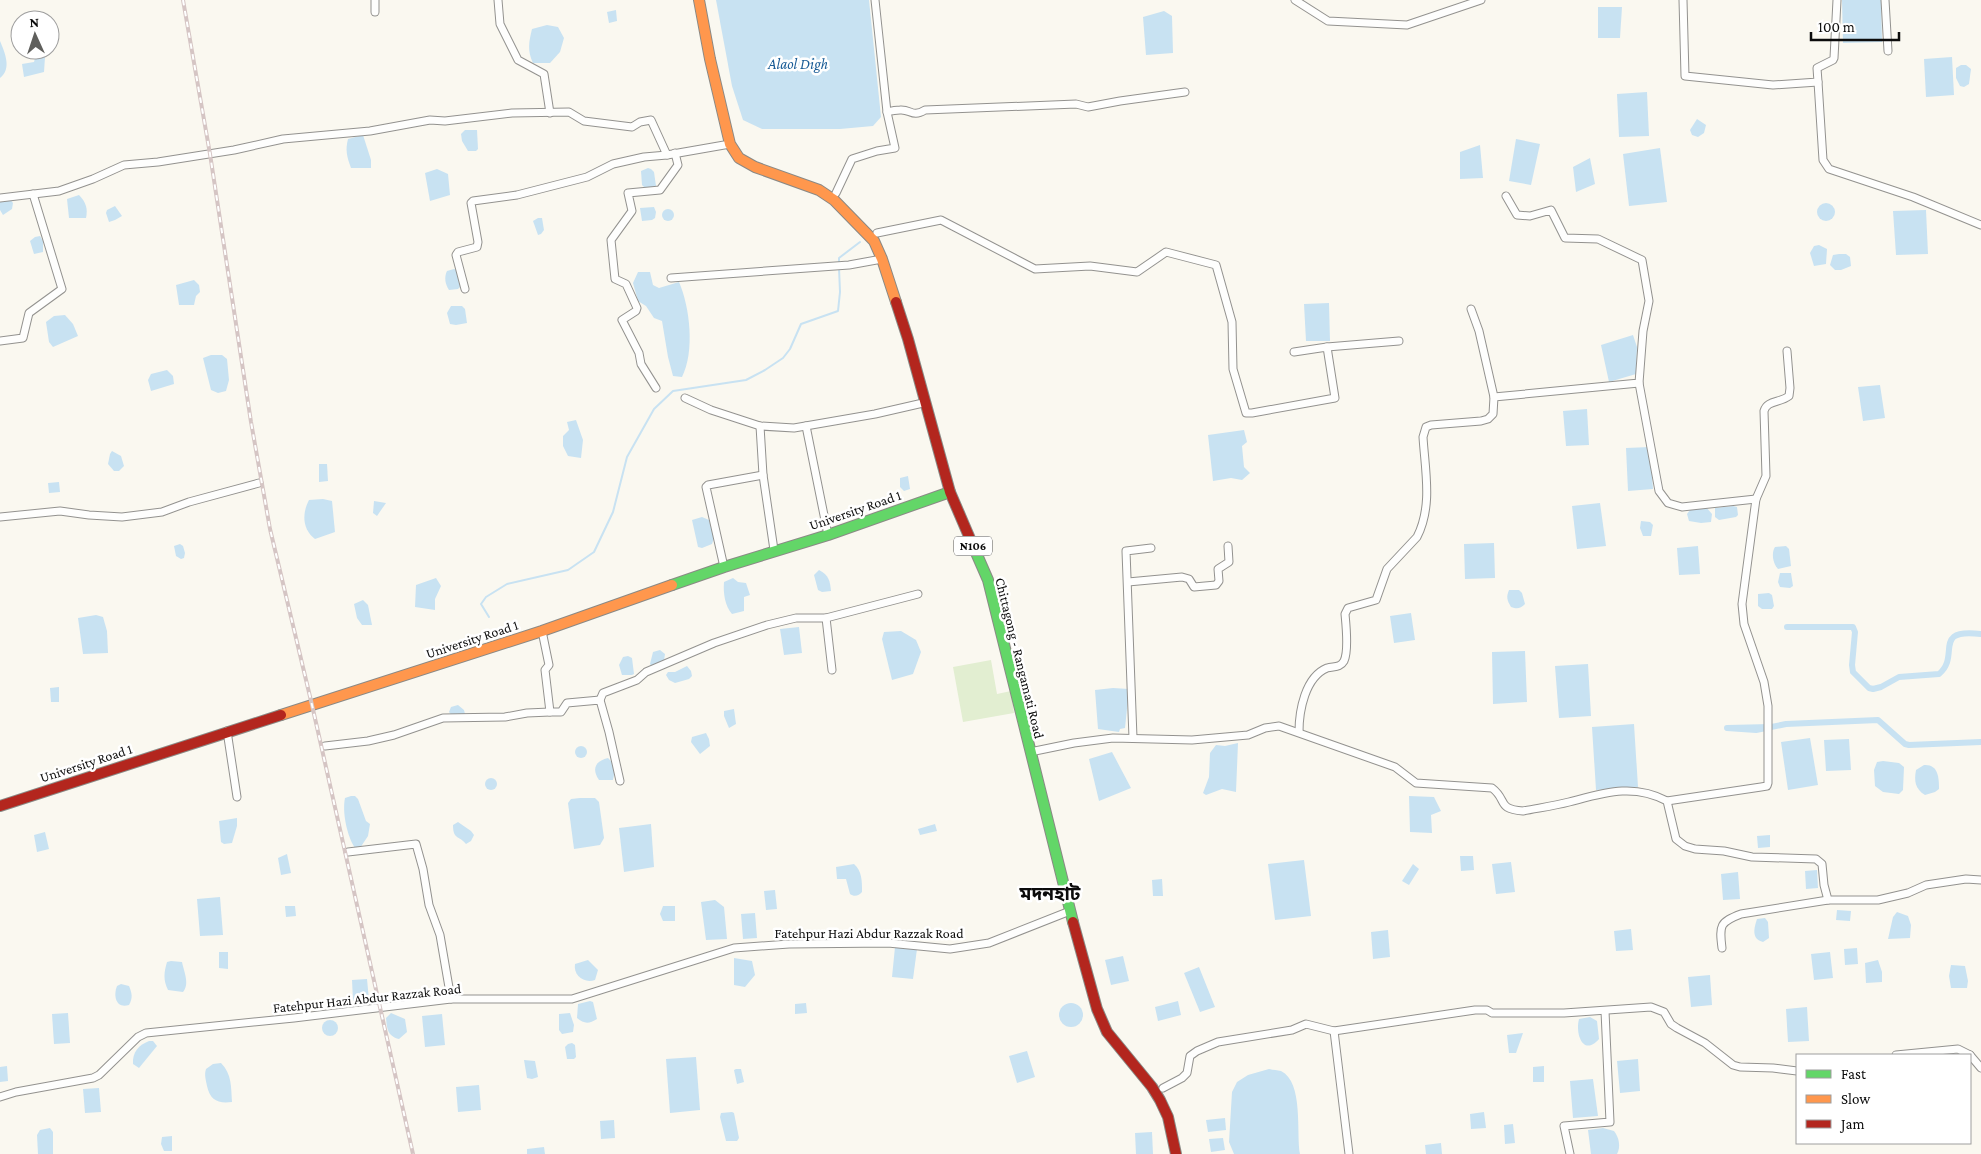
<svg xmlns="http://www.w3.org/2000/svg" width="1981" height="1154" viewBox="0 0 1981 1154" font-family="'Crimson Pro','Noto Sans Bengali',serif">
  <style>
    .green { fill: #e2eed1 }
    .water { fill: #c8e2f2 }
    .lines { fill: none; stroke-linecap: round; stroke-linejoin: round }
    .stream { stroke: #c8e2f2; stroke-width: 2 }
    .canal { stroke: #c8e2f2; stroke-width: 6 }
    .street-casing { stroke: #93928f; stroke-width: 9 }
    .fast-casing { stroke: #8a8985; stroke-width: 12 }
    .slow-casing { stroke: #8a8985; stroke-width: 12 }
    .jam-casing { stroke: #8a8985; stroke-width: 12 }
    .street { stroke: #fefefd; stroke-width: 7 }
    .fast { stroke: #63d668; stroke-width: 10 }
    .slow { stroke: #ff974d; stroke-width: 10 }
    .jam { stroke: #b3261e; stroke-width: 10 }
    .rail-casing { stroke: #d5c5c4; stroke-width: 4 }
    .rail { stroke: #fff; stroke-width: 2; stroke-dasharray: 5.5; stroke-linecap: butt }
    .labels { text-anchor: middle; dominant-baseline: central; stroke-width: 5; stroke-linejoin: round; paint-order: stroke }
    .shield { fill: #fff; stroke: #555; stroke-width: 1 }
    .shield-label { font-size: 12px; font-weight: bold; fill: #0c0c0c }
    .street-label { font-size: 14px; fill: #0c0c0c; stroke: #fff }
    .water-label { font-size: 15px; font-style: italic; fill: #1b5d97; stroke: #fff }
    .district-label { font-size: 19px; font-weight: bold; fill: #0c0c0c; stroke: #fff }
  </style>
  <rect width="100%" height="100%" fill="#faf8f0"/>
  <path class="green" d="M991,660L997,694L1011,691L1014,713L963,722L953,667Z"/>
  <g class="water">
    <path d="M716,0H869L881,117L873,126L840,129H762L743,120L732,86Z"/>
    <path d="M1842,0H1881L1882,42L1843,43Z"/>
    <path d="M1598,7H1622L1620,38H1598Z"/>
    <path d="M616,10L617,21L609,23L607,12Z"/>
    <path d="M1164,11L1172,16L1173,53L1146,55L1143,17Z"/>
    <path d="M547,25L558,27L564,38L560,52L550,63H533C527,51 529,41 532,29Z"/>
    <path d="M0,41C5,53 12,69 0,78Z"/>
    <path d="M40,56L45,57L44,72L24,77L22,64L34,62L35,58Z"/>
    <path d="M1952,57L1954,95L1926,97L1924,59Z"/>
    <path d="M1961,65H1966L1971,69L1969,84L1964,87L1960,86L1956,78V68Z"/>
    <path d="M1647,92L1649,136L1619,137L1617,94Z"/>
    <path d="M1697,119L1706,125L1704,133L1698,137L1692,135L1690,130Z"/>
    <path d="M465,130H477L478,149L476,151H468L462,141L461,134Z"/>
    <path d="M363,135L371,160V168H351C347,157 345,150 348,139Z"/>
    <path d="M1516,139L1540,144L1531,185L1509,181Z"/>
    <path d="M1480,145L1483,178L1460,179V152Z"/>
    <path d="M1660,148L1667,202L1629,206L1623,154Z"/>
    <path d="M1590,158L1595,184L1576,192L1573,167Z"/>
    <path d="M648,168L651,169L654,172L656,186L646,189L642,185L641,171Z"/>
    <path d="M437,169L448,174L450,195L430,201L425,173Z"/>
    <path d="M79,195C86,202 88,209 86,218H69L67,199Z"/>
    <path d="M10,199L13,203L12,209L3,215L0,210V200Z"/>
    <circle cx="1826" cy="212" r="9"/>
    <path d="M115,206L122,216L115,220L109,222L106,213L107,210Z"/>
    <path d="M654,207L656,212L655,218L652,220L642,221L640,208Z"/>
    <circle cx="668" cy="215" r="6"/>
    <path d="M1926,210L1928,254L1896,255L1893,211Z"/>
    <path d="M538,218H542L544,230L541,234L538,235L533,221Z"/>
    <path d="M40,236L43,241V252L34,254L30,241L35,237Z"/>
    <path d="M1819,245L1827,249L1826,264L1814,266L1810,253L1814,246Z"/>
    <path d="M1839,254H1846L1850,257L1851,266L1841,270H1835L1830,265L1833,255Z"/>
    <path d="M454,269L457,270L461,286L458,289L449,290C445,284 444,277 447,271Z"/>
    <path d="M638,272H650L653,285L659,288L679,282C690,307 695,352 682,377L673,376L668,357L662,321L654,318L646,306L638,301L633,283Z"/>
    <path d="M194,280L199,285L200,292L196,296L194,305H179L176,285Z"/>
    <path d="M1329,303L1330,341H1306L1304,304Z"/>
    <path d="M451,306H462L465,309L467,323L456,325L450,324L447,313Z"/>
    <path d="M65,315L73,324L78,336L53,347L49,342L46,322L54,316Z"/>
    <path d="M1633,335L1637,347L1636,374L1609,382L1601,345Z"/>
    <path d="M211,355H222L227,359L229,380L226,391L218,393L211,390L203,358Z"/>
    <path d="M167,370L173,376L174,384L151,391L148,380L151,374Z"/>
    <path d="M1880,385L1885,418L1863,421L1858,387Z"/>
    <path d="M1587,409L1589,445L1566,446L1563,411Z"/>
    <path d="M576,420L583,440L581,458L568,456L563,446V436L569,430L567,422Z"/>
    <path d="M1244,430L1247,442L1242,446L1244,467L1250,473L1242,480L1231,478L1213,481L1208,435Z"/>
    <path d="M1650,447L1653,489L1628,491L1626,448Z"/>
    <path d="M112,451L121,456L124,466L119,471H114L108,464L110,454Z"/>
    <path d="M319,464H327L328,481L319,482Z"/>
    <path d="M908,476L910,489L904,491L900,487V478Z"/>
    <path d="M59,482L60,492L49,493L48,483Z"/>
    <path d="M323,499L332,501L335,532L315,539C302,529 302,513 309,500Z"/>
    <path d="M374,501L386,503L377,516L373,513Z"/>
    <path d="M1600,503L1606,546L1577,549L1572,506Z"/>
    <path d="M1733,506L1737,507L1738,515L1736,517L1719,520L1715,517V508Z"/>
    <path d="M1706,507L1712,514L1711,522L1701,523L1689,521L1687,514L1690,510Z"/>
    <path d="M702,517L709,520L714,538L712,544L702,548L698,547L692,520Z"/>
    <path d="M1641,521L1650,522L1653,525L1651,536H1643L1640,528Z"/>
    <path d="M1494,543L1495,578L1465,579L1464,544Z"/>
    <path d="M180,544L183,546L185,553L184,558L181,559L176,556L174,546Z"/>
    <path d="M1698,546L1700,574L1679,575L1677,548Z"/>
    <path d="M1786,546L1789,549L1791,566L1778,569C1773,564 1771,553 1775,547Z"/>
    <path d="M819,570C829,575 830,581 831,591L822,592L818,590L814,575Z"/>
    <path d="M1780,573H1791L1793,586L1790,588L1780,587L1778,582Z"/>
    <path d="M436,578L441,586L435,599V610L415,607L416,585Z"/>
    <path d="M733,578L738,582L746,583L750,595L744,597V611L732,614C725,606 723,593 724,582Z"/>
    <path d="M1509,590H1519L1522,593L1525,604C1520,609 1517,609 1511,607C1507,600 1506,597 1509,590Z"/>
    <path d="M1769,593L1772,595L1774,606L1772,609H1762L1758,606V594Z"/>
    <path d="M363,600L368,605L372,625H362L357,618L354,604Z"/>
    <path d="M1411,613L1415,640L1394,643L1390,616Z"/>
    <path d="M96,615L103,617L107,631L108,653L83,654L78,618Z"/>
    <path d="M799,627L802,653L784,655L780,629Z"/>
    <path d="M901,631L916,640L921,652L913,674L892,680L882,639L884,632Z"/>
    <path d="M660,650L665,654L664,661L653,668L650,664L653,652Z"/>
    <path d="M1525,651L1527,702L1493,704L1492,652Z"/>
    <path d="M623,657L628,656L632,658L634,674L632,675H622L619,665Z"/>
    <path d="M1588,664L1591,716L1559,718L1555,666Z"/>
    <path d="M687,666L691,671L692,676L689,679L675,683L669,680L666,675L668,672H675Z"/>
    <path d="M59,687V702H51L50,688Z"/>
    <path d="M1113,688L1129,689L1125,728L1120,729L1119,732L1098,729L1095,690Z"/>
    <path d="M458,705L464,710L465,714C458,715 453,718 449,712L451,707Z"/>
    <path d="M734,709L736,724L729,728L724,716V711Z"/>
    <path d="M1634,724L1638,787L1596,790L1592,727Z"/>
    <path d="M706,733L709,739L710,746L700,754L691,742L692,737Z"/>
    <path d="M1810,738L1818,785L1788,790L1781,742Z"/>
    <path d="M1849,739L1851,770L1826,771L1824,740Z"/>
    <path d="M1238,743L1236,792L1222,789L1206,795L1203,793L1209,777L1210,753L1216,745L1225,746Z"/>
    <circle cx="581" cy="752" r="6"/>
    <path d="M1112,752L1131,788L1099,801L1089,759Z"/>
    <path d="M608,758C615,764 615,772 613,780H599C591,768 596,761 608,758Z"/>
    <path d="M1883,761L1899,763L1904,767L1903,790L1899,794L1883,792L1875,786L1874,770L1877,762Z"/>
    <path d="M1924,765C1938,764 1939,777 1939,789L1935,792L1925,795C1915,789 1914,781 1916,770Z"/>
    <circle cx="491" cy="784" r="6"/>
    <path d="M351,796H355L358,799L366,821L370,824L368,836L360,848H355C347,836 342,812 345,798Z"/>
    <path d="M1409,796L1434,797L1441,811L1431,815L1432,833L1410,832Z"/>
    <path d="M580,798H595L599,802L604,838L600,845L574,849L568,803L571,799Z"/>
    <path d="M237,818V826L232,843L224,844L221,842L219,821Z"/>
    <path d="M458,822L471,831L474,835L471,841L466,844C459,835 453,840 453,825Z"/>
    <path d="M651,824L654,867L624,872L619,828Z"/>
    <path d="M935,824L937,831L920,835L918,829Z"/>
    <path d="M45,832L49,849L37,852L34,835Z"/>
    <path d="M1770,835V847L1758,848L1757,836Z"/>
    <path d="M287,854L291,873L281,875L278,858Z"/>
    <path d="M1460,856H1473L1474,870L1461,871Z"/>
    <path d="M1304,860L1311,916L1275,920L1268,864Z"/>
    <path d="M1511,862L1515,892L1496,894L1492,864Z"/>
    <path d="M854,864C862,871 862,881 862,892C859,896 854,897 850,894L846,879H837L836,867Z"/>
    <path d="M1413,864L1419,869L1409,885L1402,881Z"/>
    <path d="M1817,870L1818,888L1806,889L1805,871Z"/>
    <path d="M1738,872L1740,899L1723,900L1721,874Z"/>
    <path d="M1162,879L1163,896H1153L1152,880Z"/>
    <path d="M775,890L777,909L766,910L764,891Z"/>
    <path d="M220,897L223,935L200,936L197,899Z"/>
    <path d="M715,900L724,907L727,939L706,940L701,902Z"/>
    <path d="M285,906H295L296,916L286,917Z"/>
    <path d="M663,906H675V921H663L660,914Z"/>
    <path d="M1837,910L1851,911L1850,921L1836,920Z"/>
    <path d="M1897,912L1908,916L1911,925L1910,938L1888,939L1893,917Z"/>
    <path d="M755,913L757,938L743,939L741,914Z"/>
    <path d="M1765,918L1768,922L1769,938L1763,942C1751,939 1754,928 1757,919Z"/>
    <path d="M1631,929L1633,950L1616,951L1614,931Z"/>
    <path d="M1388,930L1390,957L1373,959L1371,932Z"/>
    <path d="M895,947L917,949L913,979L892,977Z"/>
    <path d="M1857,948L1858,964L1845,965L1844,949Z"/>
    <path d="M219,952H228V969L219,968Z"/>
    <path d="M1830,952L1833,978L1814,980L1811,954Z"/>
    <path d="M1123,956L1129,981L1111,985L1105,960Z"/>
    <path d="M734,958L752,961L755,975L745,987L734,985Z"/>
    <path d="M588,960L598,970L595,980C584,984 573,975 575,964Z"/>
    <path d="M1878,960L1882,972V982L1866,983L1865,963Z"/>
    <path d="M171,961L182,962C184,972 190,984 183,992L168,990C163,980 164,972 167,962Z"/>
    <path d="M1951,965L1965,966L1968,981L1967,988H1951L1949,976Z"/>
    <path d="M1199,967L1215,1007L1200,1012L1184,973Z"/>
    <path d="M1710,975L1712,1005L1691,1007L1688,977Z"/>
    <path d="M367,979L369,1000L353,1001L352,980Z"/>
    <path d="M121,984L129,986C132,993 133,998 129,1005C116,1009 113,996 117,986Z"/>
    <path d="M590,1001L593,1002L597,1019C589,1024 584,1024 577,1018L578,1004Z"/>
    <path d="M1178,1001L1181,1015L1158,1021L1155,1007Z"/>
    <circle cx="1071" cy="1015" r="12"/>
    <path d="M806,1003L807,1013L795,1014V1004Z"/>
    <path d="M1807,1007L1809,1041L1788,1042L1786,1009Z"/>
    <path d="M68,1013L70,1043L54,1044L52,1014Z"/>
    <path d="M391,1013L405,1019L407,1032L399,1039C387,1036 387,1028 386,1018Z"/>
    <path d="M570,1013L574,1025L573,1032L562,1034L559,1030V1014Z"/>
    <path d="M442,1014L445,1045L425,1047L422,1016Z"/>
    <path d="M1590,1017L1597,1021L1599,1039C1583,1057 1575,1034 1579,1019Z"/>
    <circle cx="330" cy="1028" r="8"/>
    <path d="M1523,1033L1516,1053H1509L1507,1035Z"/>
    <path d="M149,1041H153L157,1046L139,1068L133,1064C132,1052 139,1045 149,1041Z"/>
    <path d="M572,1043L575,1045L576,1057L574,1059H567L565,1047L568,1044Z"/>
    <path d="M1027,1051L1035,1077L1017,1083L1009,1056Z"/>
    <path d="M696,1057L700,1110L670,1113L666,1059Z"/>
    <path d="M1638,1059L1640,1091L1620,1093L1617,1061Z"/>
    <path d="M524,1060L535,1061L538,1077L532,1079L527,1078Z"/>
    <path d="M221,1063C232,1074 231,1087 232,1102C218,1104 210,1100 207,1086C206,1080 204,1075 206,1069L213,1064Z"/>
    <path d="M7,1066L8,1081L0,1082V1067Z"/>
    <path d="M1544,1066V1082H1533V1067Z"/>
    <path d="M736,1069H741L744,1082L737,1084L734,1070Z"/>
    <path d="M1269,1069C1272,1070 1277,1070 1281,1071C1304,1082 1296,1134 1300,1154H1234L1229,1142L1232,1092L1237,1082L1248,1075Z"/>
    <path d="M1593,1079L1598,1116L1573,1118L1570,1081Z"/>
    <path d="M479,1085L481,1110L458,1112L456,1087Z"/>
    <path d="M99,1088L101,1112L85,1113L83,1089Z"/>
    <path d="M732,1112L734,1113L739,1138L737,1141H726L720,1117L721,1113Z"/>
    <path d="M1484,1112L1486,1128L1471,1129L1470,1114Z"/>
    <path d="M1225,1118L1226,1130L1208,1132L1206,1120Z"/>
    <path d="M614,1120L615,1138L601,1139L600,1121Z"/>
    <path d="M1513,1124L1515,1143L1505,1144L1504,1125Z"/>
    <path d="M50,1128L53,1132V1154H38L37,1135L40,1130Z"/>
    <path d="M1603,1128L1614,1131C1619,1137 1621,1147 1617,1154H1591L1588,1130Z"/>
    <path d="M1152,1132L1153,1154H1136L1135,1133Z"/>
    <path d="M172,1136V1151H164L161,1144L162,1137Z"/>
    <path d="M1223,1138L1225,1150L1211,1152L1209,1139Z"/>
    <path d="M1441,1143L1442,1154H1426L1425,1145Z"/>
    <path d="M544,1147L545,1154H527V1149Z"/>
  </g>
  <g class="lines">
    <g class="stream">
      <path d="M839,264V258L860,242"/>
      <path d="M489,617L481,604L486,597L507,584L568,570L594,552L613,512L627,457L654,409L673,391L746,380L765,370L783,358L790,349L801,324L838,311L840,292L839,268"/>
    </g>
    <g class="canal">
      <path d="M1787,627H1853L1855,632L1852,665L1853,672L1869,688L1873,689L1881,687L1899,677L1939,674C1961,656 1931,628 1981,634"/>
      <path d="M1771,727L1727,728L1756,730L1786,724L1878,720L1905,744L1909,745L1981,742"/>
    </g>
    <defs>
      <g id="street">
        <path d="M375,0V12"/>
        <path d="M498,0L500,24L518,60L544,74L550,113"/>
        <path d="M875,0L887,112"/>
        <path d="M1295,0L1328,21L1407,25L1481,0"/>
        <path d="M1683,0L1685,76L1773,85L1818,82L1817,68L1833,60L1834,58L1837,0"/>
        <path d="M1885,0L1888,51"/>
        <path d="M1818,82L1823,160L1829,169L1913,197L1981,225"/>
        <path d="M836,193L852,159L877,151L895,148L887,112C891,111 896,110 900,110C911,109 912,118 925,110L1076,104L1088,107L1120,101L1185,92"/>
        <path d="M0,198L59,191L93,179L124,165L158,162L234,150L283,139L370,131L430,120L445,121L512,113L569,112L584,121L632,127L640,122L651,120L667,155L730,144"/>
        <path d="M877,233L941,220L1035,269L1090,266L1137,272L1166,252L1216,265L1232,322L1233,369L1246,413H1252L1335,398L1327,347L1294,352"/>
        <path d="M671,278L849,265L882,259"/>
        <path d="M465,289L456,255L458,252L477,247L478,242L471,203L473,201L517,195L587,177L613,164L644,157L667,155"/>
        <path d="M1471,309L1479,331L1494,397"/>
        <path d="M0,341L23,338L29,313L62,289L33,194"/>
        <path d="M1327,347L1399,341"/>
        <path d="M1639,383L1659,491L1668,503L1682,507L1756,499"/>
        <path d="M656,388L641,364L639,353L622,320L636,311L637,308L626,284L615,279L611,240L632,211L628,193L660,190L678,165L675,153"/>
        <path d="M685,398L711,410L760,426L794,428L875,414L923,403"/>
        <path d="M760,426L763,475L774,550"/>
        <path d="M806,426L828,535"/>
        <path d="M0,517L60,511L89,515L122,517L162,512L189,502L259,483"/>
        <path d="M724,567L706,487L708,485L763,475"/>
        <path d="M1128,582L1182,577L1189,579L1194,587L1216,585L1219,581L1218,569L1229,562L1228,546"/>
        <path d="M826,618L918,594"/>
        <path d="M542,631L549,665L545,670L550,712H561L567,703L600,700L609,732L620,781"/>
        <path d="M600,700L603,693L637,680L646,672L714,643L767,625L796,618H826L832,670"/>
        <path d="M227,731L237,797"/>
        <path d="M1299,732C1299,711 1305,677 1327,668C1334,666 1340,668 1344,661C1349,651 1346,625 1345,614L1348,608L1376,600L1387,569L1417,537C1433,506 1425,470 1423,437L1426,427L1431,425L1481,421L1488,419L1493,414L1494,397L1639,383L1643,331L1649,301L1642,260L1598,239L1565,238L1551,210L1530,216L1517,215L1506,196"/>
        <path d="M1133,738L1126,551L1151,548"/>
        <path d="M325,746L368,741L394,735L443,718L505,717L527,713L550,712"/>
        <path d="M1035,751L1074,743L1113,738L1192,740L1248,735L1265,728L1279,726L1395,767L1416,783L1492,788C1508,800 1496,809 1523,811C1538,808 1554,806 1569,802C1604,793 1633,783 1667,801L1676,839L1685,846L1695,849L1724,851L1752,857L1816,859L1822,864L1824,885L1828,900H1878L1908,893L1926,885L1966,879L1981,880"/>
        <path d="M1667,801L1761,787L1767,786L1768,783V706L1764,682L1744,624L1742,604L1756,499L1766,476L1764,411C1767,400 1780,403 1789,396L1790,388L1787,351"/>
        <path d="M348,852L416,844L423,869L429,905L440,935L451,999"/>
        <path d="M1722,948C1719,925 1720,922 1741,914L1828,900"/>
        <path d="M1334,1031L1349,1154"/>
        <path d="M1896,1055L1958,1049L1970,1055"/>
        <path d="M1970,1055L1981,1068"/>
        <path d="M1163,1088L1182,1078L1187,1073L1190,1056L1197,1051L1218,1042L1292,1030L1306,1024L1334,1031L1475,1010H1487L1492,1013H1564L1651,1007L1664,1012L1671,1024L1677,1028L1705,1043L1733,1065L1740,1067L1773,1068L1797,1071"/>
        <path d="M0,1097L16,1092L93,1078L99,1075L138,1037L146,1033L294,1018L451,999H572L734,948L789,944L888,943L950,949L989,943L1070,911"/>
        <path d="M1570,1154L1564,1126L1610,1122L1605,1011"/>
      </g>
      <g id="fast">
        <path d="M974,548L988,580L1073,922"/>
        <path d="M672,585L724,567L828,535L950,492"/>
      </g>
      <g id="slow">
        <path d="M699,0L710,59L730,144L739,158L755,167L819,190L834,200L874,241L882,259L896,302"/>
        <path d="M281,715L542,631L672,585"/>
      </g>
      <g id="jam">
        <path d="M896,302L908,339L950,492L974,548"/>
        <path d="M0,806L281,715"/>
        <path d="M1073,922L1097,1009L1107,1032L1152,1087L1160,1100L1168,1117L1176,1154"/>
      </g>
    </defs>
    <use href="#street" class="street-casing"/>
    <use href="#fast" class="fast-casing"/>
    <use href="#slow" class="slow-casing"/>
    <use href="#jam" class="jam-casing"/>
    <use href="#street" class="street"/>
    <use href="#fast" class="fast"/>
    <use href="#slow" class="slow"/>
    <use href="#jam" class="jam"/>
    <defs>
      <path id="rail" d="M183,0L210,154L251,422L270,529L312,705L413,1154"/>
    </defs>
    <use href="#rail" class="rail-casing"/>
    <use href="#rail" class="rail"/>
  </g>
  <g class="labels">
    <rect class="shield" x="954" y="536.5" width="38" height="19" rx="4"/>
    <g class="shield-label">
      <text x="973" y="546">N106</text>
    </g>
    <g class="street-label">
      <text transform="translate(855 510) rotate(-19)">University Road 1</text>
      <text transform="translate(472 639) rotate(-18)">University Road 1</text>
      <text transform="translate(1020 658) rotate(76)">Chittagong - Rangamati Road</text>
      <text transform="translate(86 763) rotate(-18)">University Road 1</text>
      <text x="869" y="933">Fatehpur Hazi Abdur Razzak Road</text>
      <text transform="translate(367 998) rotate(-6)">Fatehpur Hazi Abdur Razzak Road</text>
    </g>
    <g class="water-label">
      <text x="798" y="64">Alaol Digh</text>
    </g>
    <g class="district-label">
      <text x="1050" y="893">মদনহাট</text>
    </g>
  </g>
  <rect x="1796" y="1054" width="175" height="90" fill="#ffffff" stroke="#9e9e9e"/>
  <rect x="1806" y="1070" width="25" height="8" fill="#63d668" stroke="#9e9e9e"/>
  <text x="1841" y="1079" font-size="15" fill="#0c0c0c">Fast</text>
  <rect x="1806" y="1095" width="25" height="8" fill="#ff974d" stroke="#9e9e9e"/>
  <text x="1841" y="1104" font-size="15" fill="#0c0c0c">Slow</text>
  <rect x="1806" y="1120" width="25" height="8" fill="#b3261e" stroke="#9e9e9e"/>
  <text x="1841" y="1129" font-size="15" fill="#0c0c0c">Jam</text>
  <g transform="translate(35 35) rotate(357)"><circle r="24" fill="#ffffff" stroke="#9e9e9e"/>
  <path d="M0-4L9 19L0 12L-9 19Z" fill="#5f5f5c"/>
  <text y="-8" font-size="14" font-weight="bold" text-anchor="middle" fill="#0c0c0c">N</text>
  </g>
  <path d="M1811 32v8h88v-8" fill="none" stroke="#0c0c0c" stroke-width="2.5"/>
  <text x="1818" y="32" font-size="15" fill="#0c0c0c" stroke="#ffffff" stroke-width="4" paint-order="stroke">100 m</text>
</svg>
